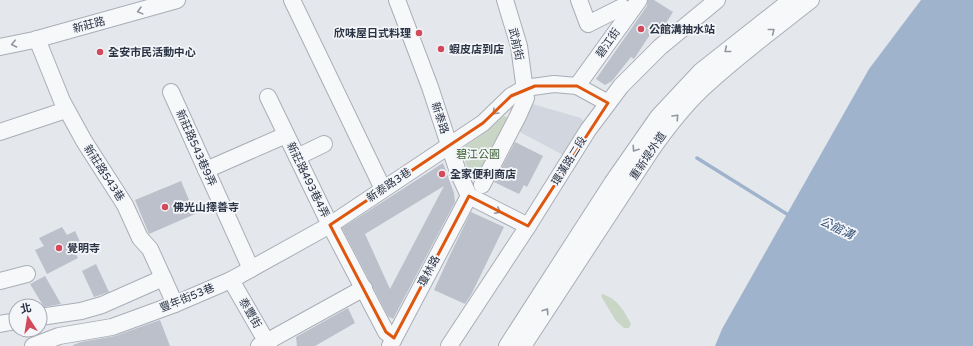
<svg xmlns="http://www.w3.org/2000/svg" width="973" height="346" viewBox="0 0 973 346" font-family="'Varela Round','Noto Sans TC',sans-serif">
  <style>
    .built { fill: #d2d6de }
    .green { fill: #c9d6c5 }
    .water { fill: #9fb4cc }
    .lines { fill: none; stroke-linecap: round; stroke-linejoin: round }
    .stream { stroke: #9fb4cc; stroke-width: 3.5 }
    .building { fill: #bbc0ca; fill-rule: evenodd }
    .minor-casing { stroke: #a9aeb7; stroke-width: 18 }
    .minor { stroke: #f7f8fa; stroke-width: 16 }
    .oneway { stroke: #9196a0 }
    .marked { fill: none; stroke: #df570f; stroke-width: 3; stroke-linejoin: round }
    .poi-dot { fill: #d1495b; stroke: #f4f6f9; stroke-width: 1.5 }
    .labels { text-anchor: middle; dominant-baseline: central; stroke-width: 3.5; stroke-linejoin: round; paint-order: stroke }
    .street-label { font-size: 11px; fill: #2b3445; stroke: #f4f6f9 }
    .poi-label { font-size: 11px; font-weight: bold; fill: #2b3445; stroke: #f4f6f9; text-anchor: start }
    .park-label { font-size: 11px; fill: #3f6138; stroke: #f4f6f9 }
    .water-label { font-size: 12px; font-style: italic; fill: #34527a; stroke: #f4f6f9 }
  </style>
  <rect width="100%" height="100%" fill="#e4e7ec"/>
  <path class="built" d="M529,103L581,118L586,125L565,156L516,130Z"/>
  <g class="green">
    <path d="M504,116L513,120L478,181L470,176L462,152L463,148L488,130Z"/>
    <path d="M602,294C617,298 624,311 631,324L629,328H624L616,321L601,296Z"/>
  </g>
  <path class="water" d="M921,0H973V346H715L722,329L869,69Z"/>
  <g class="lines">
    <path class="stream" d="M697,158L790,216"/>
  </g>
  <g class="building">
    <path d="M648,0H654L673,12L661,31L655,27L634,59L631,57L612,81L605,85L596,79L647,6Z"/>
    <path d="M515,142L543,156L527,187L524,185L519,194L494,182Z"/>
    <path d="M443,163L454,193L455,202L393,319L388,316L342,228ZM444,186L390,289L365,234Z"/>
    <path d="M181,181L195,214L149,234L135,200Z"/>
    <path d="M471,212L504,227L472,293L465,304L434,290L450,255Z"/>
    <path d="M62,227L67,235L75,231L82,246L74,250L78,258L47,274L35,250L44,246L39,238Z"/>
    <path d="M96,264L109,292L94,297L82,271Z"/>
    <path d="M45,276L61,304L44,307L30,284Z"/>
    <path d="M348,308L355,323L315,346H297L296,337Z"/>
    <path d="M160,320L170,346H73V345L81,342L115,336Z"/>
  </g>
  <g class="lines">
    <defs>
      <g id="minor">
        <path d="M292,0L383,189"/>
        <path d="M397,0L430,87L458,172L469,196L528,226"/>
        <path d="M579,0L588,24L622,7"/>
        <path d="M37,39L62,101L84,141L125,205L140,238L150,249L175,304"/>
        <path d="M0,47L34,40L177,0"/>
        <path d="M577,86L639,0"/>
        <path d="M171,92L251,269"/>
        <path d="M268,97L330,225L386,332L394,338"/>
        <path d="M0,132L66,110"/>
        <path d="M297,157L324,144"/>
        <path d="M206,170L286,135"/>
        <path d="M482,185L518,116L526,98L519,46L505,0"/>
        <path d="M231,280L269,346"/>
        <path d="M0,281L27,274"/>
        <path d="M40,317L81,311L102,305L163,278"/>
        <path d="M0,324L16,321"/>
        <path d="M33,346L59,336L112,327L175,304L231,280L330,225L483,123L511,96L525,88L554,84L577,86L608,103"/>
        <path d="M259,346L364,288"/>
        <path d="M390,346L469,196"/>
        <path d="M449,346L528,226L588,130L621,86L660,47L717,0"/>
        <path d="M507,346L612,183L658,117L701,71L791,0"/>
        <path d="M523,346L650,152C666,129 682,108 702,89C736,57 774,29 811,0"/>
      </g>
    </defs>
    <use href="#minor" class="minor-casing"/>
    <use href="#minor" class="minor"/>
  </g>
  <defs><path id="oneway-chevron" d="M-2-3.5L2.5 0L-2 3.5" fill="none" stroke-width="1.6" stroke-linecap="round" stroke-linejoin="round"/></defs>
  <g class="oneway">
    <use href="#oneway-chevron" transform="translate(140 11) rotate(165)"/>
    <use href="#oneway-chevron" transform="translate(772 31) rotate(-38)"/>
    <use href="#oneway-chevron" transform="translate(14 44) rotate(168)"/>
    <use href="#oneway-chevron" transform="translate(727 50) rotate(141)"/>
    <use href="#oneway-chevron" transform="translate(495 112) rotate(135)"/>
    <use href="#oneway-chevron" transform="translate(676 117) rotate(-47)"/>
    <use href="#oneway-chevron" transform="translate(635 149) rotate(124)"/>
    <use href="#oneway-chevron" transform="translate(498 211) rotate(27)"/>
    <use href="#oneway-chevron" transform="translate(546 311) rotate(-57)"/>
  </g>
  <path class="marked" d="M535,86H577L608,103L528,226L469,196L394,338L386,332L330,225L483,123L511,96Z"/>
  <g class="poi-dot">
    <circle cx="641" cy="29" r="4"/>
    <circle cx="419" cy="33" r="4"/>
    <circle cx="441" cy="49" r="4"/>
    <circle cx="100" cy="52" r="4"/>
    <circle cx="442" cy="174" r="4"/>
    <circle cx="165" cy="207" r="4"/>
    <circle cx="59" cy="248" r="4"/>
  </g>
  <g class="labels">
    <g class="street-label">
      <text transform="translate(89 25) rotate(-15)">新莊路</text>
      <text transform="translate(608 43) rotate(-55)">碧江街</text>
      <text transform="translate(516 44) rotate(77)">武前街</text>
      <text transform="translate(440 118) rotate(72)">新泰路</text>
      <text transform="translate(196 148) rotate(66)">新莊路543巷9弄</text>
      <text transform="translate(648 156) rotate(-56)">重新堤外道</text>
      <text transform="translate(569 161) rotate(-58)">環漢路二段</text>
      <text transform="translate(104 173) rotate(57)">新莊路543巷</text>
      <text transform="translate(308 180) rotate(64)">新莊路493巷4弄</text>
      <text transform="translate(389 185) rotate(-34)">新泰路3巷</text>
      <text transform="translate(429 271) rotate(-62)">瓊林路</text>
      <text transform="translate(187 298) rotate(-22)">豐年街53巷</text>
      <text transform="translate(250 313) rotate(60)">泰豐街</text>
    </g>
    <g class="poi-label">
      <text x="649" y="29">公館溝抽水站</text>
      <text x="411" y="33" text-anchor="end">欣味屋日式料理</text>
      <text x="449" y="49">蝦皮店到店</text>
      <text x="108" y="52">全安市民活動中心</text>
      <text x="450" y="174">全家便利商店</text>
      <text x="173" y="207">佛光山擇善寺</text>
      <text x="67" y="248">覺明寺</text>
    </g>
    <g class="park-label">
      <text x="478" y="154">碧江公園</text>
    </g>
    <g class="water-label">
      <text transform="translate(837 228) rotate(26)">公館溝</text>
    </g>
  </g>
  <g transform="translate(28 318) rotate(348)"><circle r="19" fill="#f4f6f9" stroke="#a4a8b1"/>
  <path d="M0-3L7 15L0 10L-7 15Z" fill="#d1495b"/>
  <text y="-6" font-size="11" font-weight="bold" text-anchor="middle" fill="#2b3445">北</text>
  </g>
</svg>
